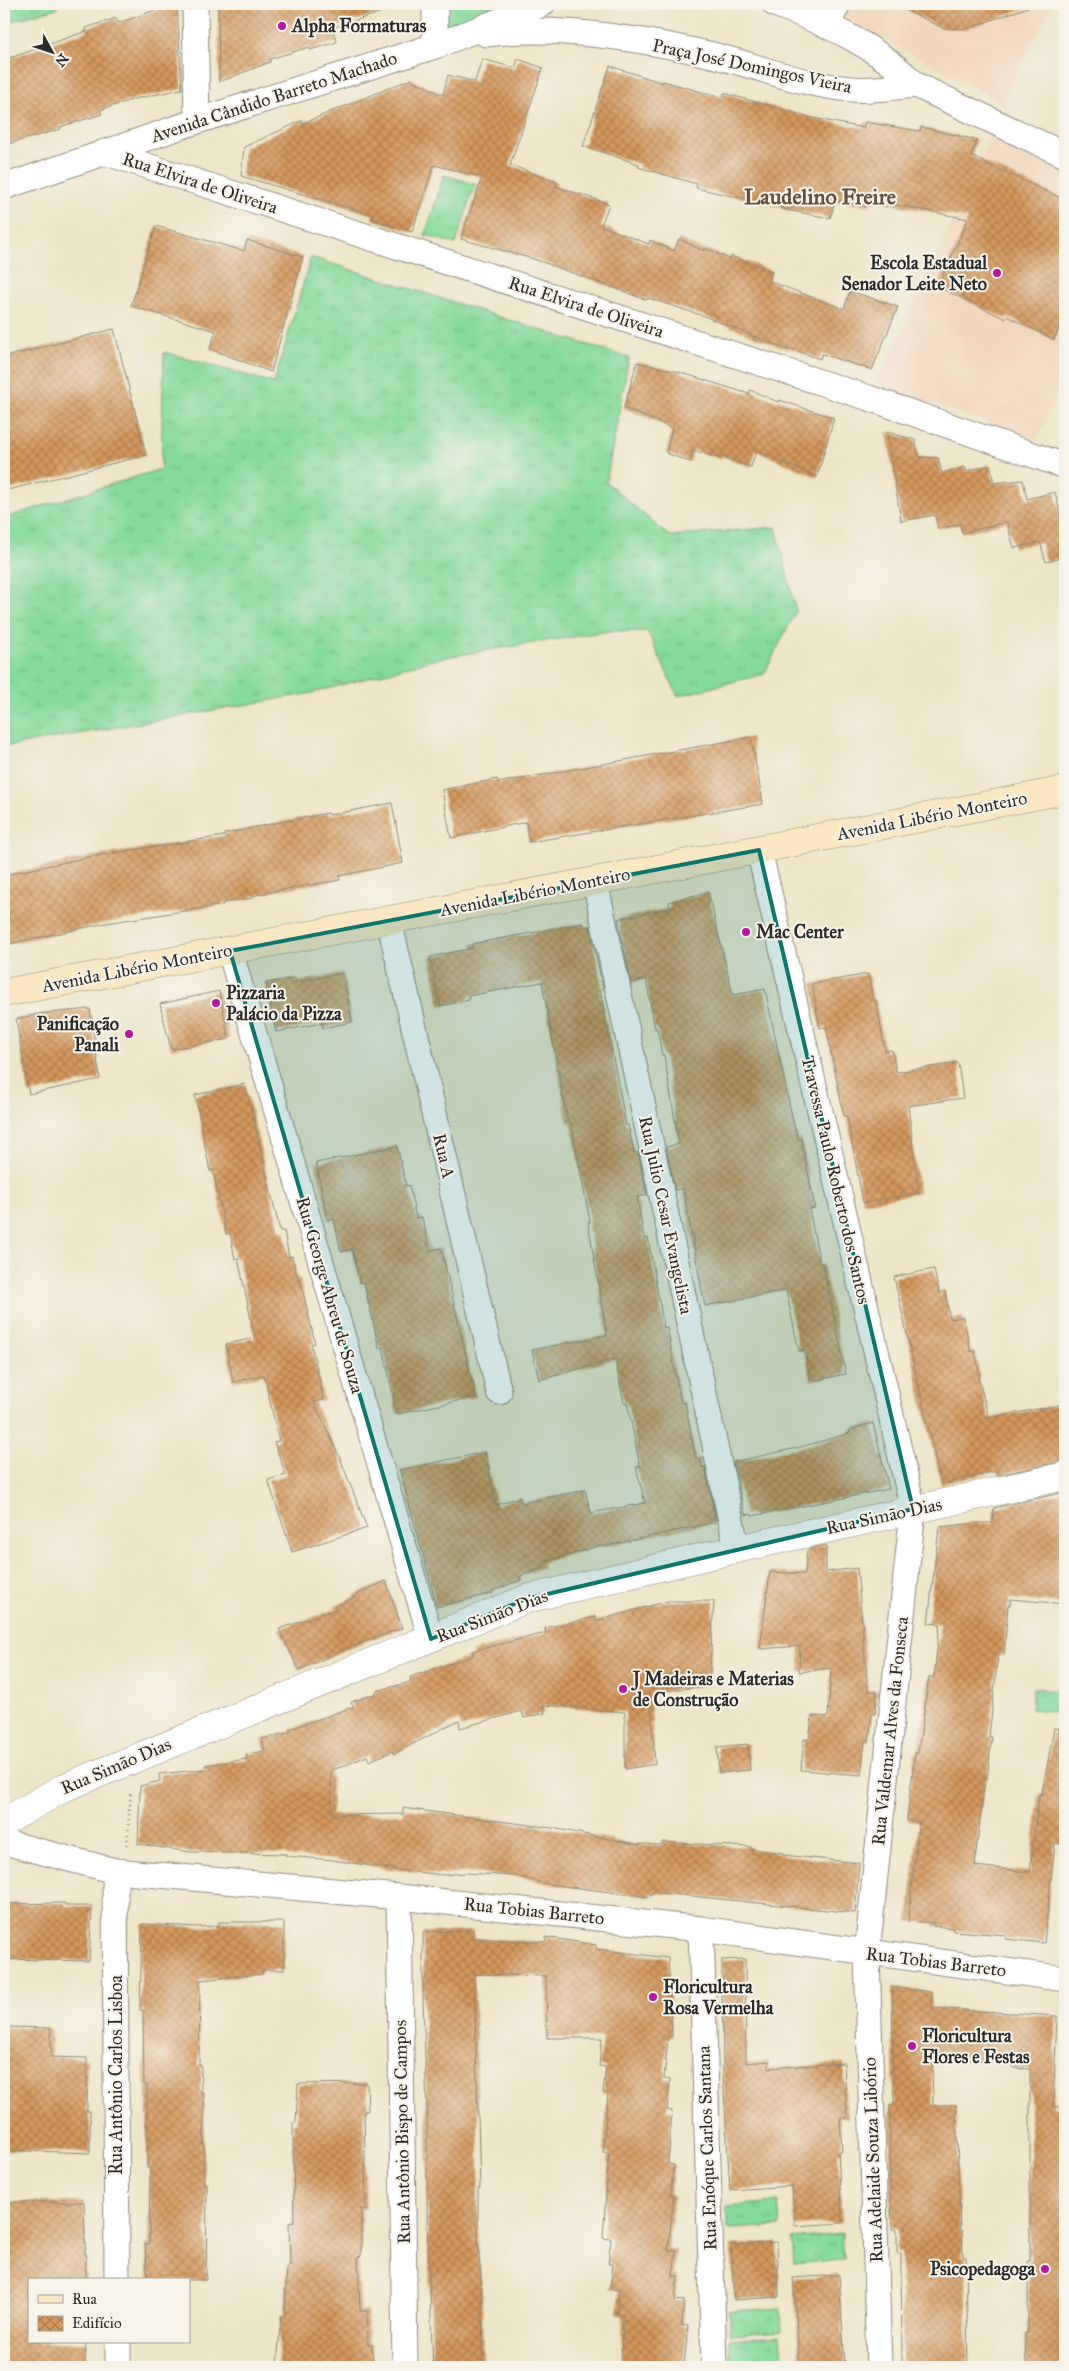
<svg xmlns="http://www.w3.org/2000/svg" width="1069" height="2371" viewBox="0 0 1069 2371" font-family="'IM FELL Great Primer',serif">
  <style>
    .built { fill: #f0d6bc }
    .grass { fill: url(#grass-tufts); stroke: #588264 }
    .building { fill: url(#building-cross-hatch) }
    .lines { fill: none; stroke-linecap: round; stroke-linejoin: round }
    .minor-casing { stroke: #8c887a; stroke-width: 27 }
    .tertiary-casing { stroke: #8c887a; stroke-width: 29 }
    .secondary-casing { stroke: #8c887a; stroke-width: 29 }
    .path { stroke: #8c887a; stroke-width: 3; stroke-dasharray: 1 4; stroke-linecap: butt }
    .minor { stroke: #fff; stroke-width: 25 }
    .tertiary { stroke: #fff; stroke-width: 28 }
    .secondary { stroke: #fae7c3; stroke-width: 28 }
    .marked { fill: #0f766e; fill-opacity: 0.2; stroke: #0f766e; stroke-width: 4; stroke-linejoin: round }
    .poi-dot { fill: #b5179e; stroke: #f7f3e8; stroke-width: 2 }
    .labels { text-anchor: middle; dominant-baseline: central; stroke-width: 4; stroke-linejoin: round; paint-order: stroke }
    .poi-label { font-size: 18px; font-weight: bold; fill: #2b2b2b; stroke: #f7f3e8; text-anchor: start }
    .street-label { font-size: 18px; fill: #2b2b2b; stroke: #f7f3e8 }
    .district-label { font-size: 22px; font-weight: bold; fill: #66513c; stroke: #f7f3e8 }
  </style>
  <defs>
    <pattern id="grass-tufts" width="24" height="20" patternUnits="userSpaceOnUse" patternTransform="scale(1.25)"><rect width="24" height="20" fill="#84d99c"/><path d="M3 7l-1-3M5 7V3M7 7l1-3M15 17l-1-3M17 17v-4M19 17l1-3" fill="none" stroke="#72ba87"/></pattern>
    <pattern id="building-cross-hatch" width="8" height="8" patternUnits="userSpaceOnUse" patternTransform="scale(1.25)"><rect width="8" height="8" fill="#d4985d"/><path d="M0 0l8 8M0 8l8-8" fill="none" stroke="#ac7c4d"/></pattern>
  </defs>
  <rect width="100%" height="100%" fill="#f7f3e8"/>
  <filter id="ink" filterUnits="userSpaceOnUse"><feTurbulence type="fractalNoise" baseFrequency=".02" numOctaves="2"/><feDisplacementMap in="SourceGraphic" scale="10" xChannelSelector="R" yChannelSelector="G"/><feConvolveMatrix kernelMatrix="1 2 1 2 8 2 1 2 1" color-interpolation-filters="sRGB"/></filter>
  <filter id="wash" filterUnits="userSpaceOnUse"><feTurbulence type="fractalNoise" baseFrequency=".0096" numOctaves="4" result="noise"/><feDisplacementMap in="SourceGraphic" scale="20" xChannelSelector="R" yChannelSelector="G"/><feGaussianBlur stdDeviation="1.12" result="paint"/><feColorMatrix in="noise" values="0 0 0 0 0 0 0 0 0 0 0 0 0 0 0 0 0 1.4 0 .05"/><feComposite in="paint" operator="in"/></filter>
  <g filter="url(#wash)">
    <rect width="100%" height="100%" fill="#ede5c8"/>
    <g class="built">
      <path d="M848,4H1053L1001,102L841,16Z"/>
      <path d="M992,133L1065,168V377L1037,440L877,384Z"/>
    </g>
    <g class="grass">
      <path d="M4,4H57L58,8L4,23Z"/>
      <path d="M446,4H529L446,39Z"/>
      <path d="M444,175L475,184L456,244L425,235Z"/>
      <path d="M311,257L629,358L606,482L669,536L776,527L796,611L764,674L678,696L647,631H609L440,658L312,693L4,747V518L161,469L164,352L274,383Z"/>
      <path d="M1033,1688L1065,1692V1713L1031,1709Z"/>
      <path d="M778,2202L780,2226L728,2229L726,2206Z"/>
      <path d="M842,2234L844,2259L794,2264L792,2239Z"/>
      <path d="M781,2308L782,2331L731,2335L729,2311Z"/>
      <path d="M780,2336L782,2360L730,2364L729,2340Z"/>
    </g>
    <g id="blocks">
      <g class="building">
        <path d="M173,4H177L182,89L134,99L100,110L102,114L60,127L61,129L4,145V60L87,31L86,28L116,18L118,23Z"/>
        <path d="M218,4H393L394,8L332,28L337,42L310,50L309,47L270,59V62L219,82Z"/>
        <path d="M894,4H1028V7L966,29L943,28Z"/>
        <path d="M482,59L515,68L518,59L543,68L510,165L557,182L555,186L609,204L601,226L649,244L650,240L674,251L679,239L704,251L705,248L730,259L731,256L772,271L769,281L844,309L850,291L898,307L872,370L822,354L820,359L789,348L788,350L704,316L648,298L647,300L537,260L461,239L482,177L434,165L412,232L372,219L373,215L241,176L244,147L303,120L301,124L411,79L443,95L448,75L475,82Z"/>
        <path d="M610,66L663,83V81L723,98L724,93L813,118L863,128L865,122L920,131L921,127L977,140L971,156L1065,200V314L1054,340L1007,316L1006,319L938,287L968,219L872,200L870,206L835,201L830,218L782,209V207L696,188L697,184L638,167L639,164L583,146Z"/>
        <path d="M156,226L244,251L247,240L303,257L271,372L210,349L216,331L131,306Z"/>
        <path d="M114,329L146,455L4,491V357Z"/>
        <path d="M637,362L679,372L749,394L750,390L778,402L779,400L834,418L817,477L756,451L751,467L722,456L721,459L693,450L690,462L666,453L672,428L624,408Z"/>
        <path d="M887,432L915,440L919,457L938,458L942,473L965,467L966,471L990,465L994,483L1023,480L1027,499L1055,492L1065,532V557L1046,562L1040,542L1014,548L1007,522L962,533L960,524L938,529L935,515L901,521Z"/>
        <path d="M751,737L763,804L529,842L526,822L451,838L442,790L497,779L498,783Z"/>
        <path d="M392,803L403,863L339,876L340,880L280,890L252,896L253,898L223,903V905L106,923L4,945V875L94,856L224,836V834L275,823L328,813L329,815Z"/>
        <path d="M708,892L733,995L765,989L792,1117L798,1139L801,1138L815,1208L809,1209L820,1264H823L846,1374L811,1381L804,1350L799,1351L786,1290L705,1306L683,1188L675,1190L666,1147L679,1144L664,1055H662L657,1028L655,1029L646,979L631,983L618,919L670,908L669,902Z"/>
        <path d="M584,923V927L590,926L603,989L600,990L626,1125H628L634,1153L638,1152L647,1195L637,1197L644,1239L648,1238L664,1328L667,1327L681,1403L685,1402L696,1459H700L702,1468L705,1467L716,1522L602,1547V1545L541,1563L543,1568L520,1576L521,1580L492,1591L493,1593L437,1607L400,1470L485,1452L496,1505L520,1497L522,1503L585,1490L591,1513L645,1503L636,1467L640,1466L627,1402L624,1403L615,1359L539,1380L532,1350L607,1335L588,1222H590L571,1122L568,1123L561,1087L542,982L468,996L469,1000L440,1006L430,957L473,948L472,944Z"/>
        <path d="M343,973L352,1022L323,1028L322,1023L276,1032L266,983L295,978L296,982Z"/>
        <path d="M868,974L873,1000H876L885,1051L892,1050L896,1072L958,1063L963,1098L908,1106L919,1193L863,1203L847,1116H844L826,1027L820,1028L812,984Z"/>
        <path d="M219,991L229,1039L171,1049L160,1004Z"/>
        <path d="M90,1009L100,1079L29,1094L16,1019L39,1014Z"/>
        <path d="M245,1084L280,1231H284L289,1257L292,1256L298,1279H300L315,1343L311,1344L324,1400L314,1402L340,1458L367,1528L292,1552L268,1480L286,1475L274,1442L279,1441L264,1375L233,1382L226,1344L255,1338L238,1258L235,1259L230,1233L226,1234L213,1170L210,1171L195,1095Z"/>
        <path d="M397,1146L406,1186L409,1185L416,1218L422,1217L430,1251L441,1248L476,1397L397,1414L383,1347L379,1348L364,1282L360,1283L352,1249L341,1252L334,1219L328,1220L316,1163Z"/>
        <path d="M934,1269L939,1293L945,1291L950,1319L963,1317L971,1352L975,1351L980,1376L978,1377L989,1418L1065,1404V1461L997,1475V1471L941,1484L894,1277Z"/>
        <path d="M873,1423L889,1489L752,1516L751,1514L745,1515L733,1462L797,1448L850,1433L849,1430Z"/>
        <path d="M1065,1492V1604L1010,1599V1605H1008L1004,1655L998,1654L989,1737H992L987,1779H985L976,1852L975,1866L1030,1872L1039,1794H1042L1054,1728L1065,1729V1844L1055,1843L1044,1943L1005,1939L1006,1935L953,1931V1928L933,1926L934,1923L908,1921L919,1822L907,1820L915,1753H918L929,1677H934L940,1624L928,1623L939,1527L976,1523H993L994,1508Z"/>
        <path d="M826,1545V1572L857,1568L868,1691H877L875,1714H872L869,1741H865L861,1775L801,1770L804,1739L809,1740L812,1716L828,1717L831,1668L799,1672L800,1646L760,1649L770,1572L805,1574L807,1550Z"/>
        <path d="M386,1581L402,1628L348,1648L299,1670L279,1629L336,1609L335,1606L355,1597V1595Z"/>
        <path d="M668,1601H714L709,1685L650,1693L655,1764L625,1769V1712L543,1705L545,1713L524,1718L522,1711L460,1728L459,1720L394,1754L393,1751L369,1761L367,1756L331,1771L332,1815L403,1814V1808L552,1828L640,1845V1844L662,1845V1842L751,1847V1849L784,1853L783,1855L859,1863L855,1913L672,1894L651,1893L650,1897L547,1884L516,1876L465,1873L443,1875L397,1870L333,1860L286,1856V1854L190,1852L138,1844L140,1786L160,1781L159,1774L206,1769L205,1765L247,1759L246,1754L265,1751L262,1739L290,1732V1729L353,1707L351,1702L377,1693L376,1691L411,1682L410,1677L473,1656L472,1651L546,1633L545,1628L596,1617V1621Z"/>
        <path d="M748,1744L750,1770L719,1773L717,1747Z"/>
        <path d="M65,1903V1906H92L89,1961L4,1959V1904Z"/>
        <path d="M219,1922H284V1970H262V1974L200,1980L199,2065H201V2093H204V2185H207L206,2280H148L145,2244H149L150,2168H147V2085H144L143,2010H140L142,1924L197,1927L219,1926Z"/>
        <path d="M473,1931V1938L546,1942V1937L596,1945V1949L668,1958L672,2036L668,2037L664,2079L670,2080L667,2110L672,2111L668,2164L674,2165L670,2194L674,2195L668,2250H676L673,2276H678L675,2300L684,2301L682,2325L688,2326L684,2367H655L621,2363L623,2315L617,2314L619,2290L610,2289L613,2264H608L611,2239L603,2238L609,2153L603,2152L608,2093H603L606,2067L599,2066L602,2038H547L546,1976L474,1974L480,2188H478V2242L482,2293L483,2366L433,2367L427,2222V2109L423,2001V1932Z"/>
        <path d="M745,1959L746,2063L769,2061V2068L844,2063L847,2118H840L842,2152H838L842,2223L795,2226L792,2186L730,2190L723,2072L722,1960Z"/>
        <path d="M892,1987L931,1992L932,2008L1057,2016L1053,2107H1065V2367H1026L1025,2333H1028V2261H1030V2069L1013,2068V2061L932,2059L933,2105H956L960,2231H962L963,2257H966L968,2367H902L901,2253H897V2229H892L890,2176V2105H894Z"/>
        <path d="M4,2027L51,2028V2057L87,2058V2111H90V2153L4,2150Z"/>
        <path d="M367,2083L368,2111H364L366,2209H361V2256L358,2257L360,2311H367L368,2344H372L373,2367H277L281,2316L285,2315L287,2266H290L289,2223L294,2222L293,2123H296L298,2084Z"/>
        <path d="M4,2202H84L86,2280H29V2342H86L85,2367H4Z"/>
        <path d="M777,2242L779,2297L734,2300L731,2245Z"/>
        <path d="M839,2275L845,2367H800L793,2278Z"/>
      </g>
    </g>
  </g>
  <g filter="url(#ink)">
    <use href="#blocks" fill-opacity="0" stroke="#8c887a" stroke-width="1"/>
    <g class="lines">
      <defs>
        <g id="minor">
          <path d="M195,4L197,121"/>
          <path d="M435,4V46"/>
          <path d="M775,4C829,25 874,44 916,85L1065,155"/>
          <path d="M828,24L838,4"/>
          <path d="M486,34C554,25 642,39 708,54C756,65 803,86 852,89C873,91 895,87 916,85"/>
          <path d="M104,152L869,398L1065,466"/>
          <path d="M4,187L197,121L435,46L542,4"/>
          <path d="M759,850L913,1509L867,1953L879,2367"/>
          <path d="M595,881L737,1549"/>
          <path d="M389,920L499,1392"/>
          <path d="M230,951L431,1639"/>
          <path d="M4,1842L115,1871L399,1897L701,1929L1065,1979"/>
          <path d="M115,1871L117,2280"/>
          <path d="M399,1897L405,2367"/>
          <path d="M701,1929L714,2367"/>
          <path d="M118,2342V2367"/>
        </g>
        <path id="tertiary" d="M4,1822L63,1788L526,1599L737,1549L1065,1476"/>
        <path id="secondary" d="M4,993L595,881L1065,790"/>
      </defs>
      <use href="#minor" class="minor-casing"/>
      <use href="#tertiary" class="tertiary-casing"/>
      <use href="#secondary" class="secondary-casing"/>
      <path class="path" d="M127,1845L131,1790"/>
      <use href="#minor" class="minor"/>
      <use href="#tertiary" class="tertiary"/>
      <use href="#secondary" class="secondary"/>
    </g>
  </g>
  <path class="marked" d="M759,850L913,1509L526,1599L431,1639L230,951Z"/>
  <g class="poi-dot">
    <circle cx="282" cy="26" r="5"/>
    <circle cx="997" cy="273" r="5"/>
    <circle cx="746" cy="932" r="5"/>
    <circle cx="216" cy="1003" r="5"/>
    <circle cx="129" cy="1034" r="5"/>
    <circle cx="623" cy="1689" r="5"/>
    <circle cx="653" cy="1997" r="5"/>
    <circle cx="912" cy="2046" r="5"/>
    <circle cx="1045" cy="2269" r="5"/>
  </g>
  <g class="labels">
    <g class="poi-label">
      <text x="292" y="26">Alpha Formaturas</text>
      <text x="987" y="263" text-anchor="end">Escola Estadual<tspan x="987" dy="21">Senador Leite Neto</tspan></text>
      <text x="756" y="932">Mac Center</text>
      <text x="226" y="993">Pizzaria<tspan x="226" dy="21">Palácio da Pizza</tspan></text>
      <text x="119" y="1024" text-anchor="end">Panificação<tspan x="119" dy="21">Panali</tspan></text>
      <text x="633" y="1679">J Madeiras e Materias<tspan x="633" dy="21">de Construção</tspan></text>
      <text x="663" y="1987">Floricultura<tspan x="663" dy="21">Rosa Vermelha</tspan></text>
      <text x="922" y="2036">Floricultura<tspan x="922" dy="21">Flores e Festas</tspan></text>
      <text x="1035" y="2269" text-anchor="end">Psicopedagoga</text>
    </g>
    <g class="street-label">
      <text transform="translate(752 66) rotate(12)">Praça José Domingos Vieira</text>
      <text transform="translate(274 97) rotate(-18)">Avenida Cândido Barreto Machado</text>
      <text transform="translate(200 183) rotate(18)">Rua Elvira de Oliveira</text>
      <text transform="translate(586 307) rotate(18)">Rua Elvira de Oliveira</text>
      <text transform="translate(932 816) rotate(-11)">Avenida Libério Monteiro</text>
      <text transform="translate(535 892) rotate(-11)">Avenida Libério Monteiro</text>
      <text transform="translate(137 968) rotate(-11)">Avenida Libério Monteiro</text>
      <text transform="translate(444 1156) rotate(77)">Rua A</text>
      <text transform="translate(836 1180) rotate(77)">Travessa Paulo Roberto dos Santos</text>
      <text transform="translate(666 1215) rotate(78)">Rua Julio Cesar Evangelista</text>
      <text transform="translate(330 1295) rotate(74)">Rua George Abreu de Souza</text>
      <text transform="translate(884 1516) rotate(-12)">Rua Simão Dias</text>
      <text transform="translate(492 1616) rotate(-21)">Rua Simão Dias</text>
      <text transform="translate(890 1731) rotate(-84)">Rua Valdemar Alves da Fonseca</text>
      <text transform="translate(116 1766) rotate(-23)">Rua Simão Dias</text>
      <text transform="translate(534 1911) rotate(6)">Rua Tobias Barreto</text>
      <text transform="translate(936 1962) rotate(7)">Rua Tobias Barreto</text>
      <text transform="translate(116 2075) rotate(-90)">Rua Antônio Carlos Lisboa</text>
      <text transform="translate(402 2132) rotate(-91)">Rua Antônio Bispo de Campos</text>
      <text transform="translate(707 2148) rotate(-92)">Rua Enóque Carlos Santana</text>
      <text transform="translate(873 2160) rotate(-92)">Rua Adelaide Souza Libório</text>
    </g>
    <g class="district-label">
      <text x="820" y="196">Laudelino Freire</text>
    </g>
  </g>
  <rect width="1069" height="2371" fill="none" stroke="#f7f3e8" stroke-width="20"/>
  <rect x="28" y="2278" width="162" height="65" fill="#f7f3e8" stroke="#a5a39c"/>
  <rect x="38" y="2295" width="25" height="8" fill="#fae7c3" stroke="#a5a39c"/>
  <text x="72" y="2304" font-size="15" fill="#2b2b2b">Rua</text>
  <rect x="38" y="2316" width="25" height="15" fill="url(#building-cross-hatch)" stroke="#a5a39c"/>
  <text x="72" y="2328" font-size="15" fill="#2b2b2b">Edifício</text>
  <g transform="translate(52 52) rotate(130)" stroke="#f7f3e8" stroke-width="4" paint-order="stroke">
  <path d="M0-4L9 19L0 12L-9 19Z" fill="#2b2b2b"/>
  <text y="-8" font-size="14" font-weight="bold" text-anchor="middle" fill="#2b2b2b">N</text>
  </g>
</svg>
